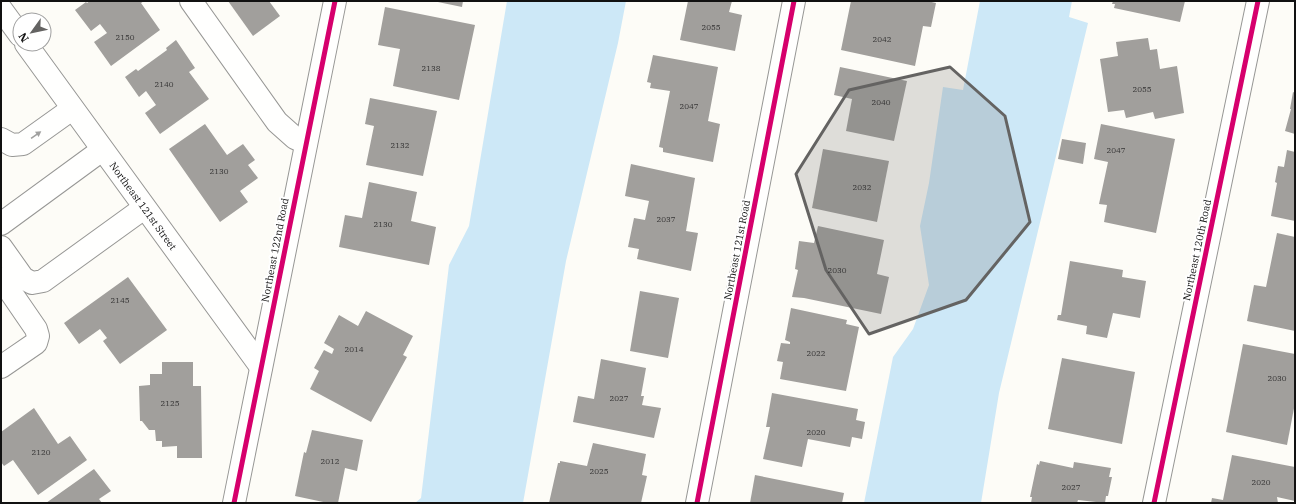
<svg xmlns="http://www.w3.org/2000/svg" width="1296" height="504" viewBox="0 0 1296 504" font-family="'IBM Plex Serif',serif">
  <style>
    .water { fill: #cde8f7 }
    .building { fill: #a19f9c }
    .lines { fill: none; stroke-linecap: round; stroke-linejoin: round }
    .minor-casing { stroke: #979795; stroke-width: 24 }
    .minor { stroke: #fffffe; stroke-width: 22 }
    .cycleway-casing { stroke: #fff; stroke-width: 8 }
    .cycleway { stroke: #d6006c; stroke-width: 5 }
    .oneway { fill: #a0a09f }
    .marked { fill: #646362; fill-opacity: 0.2; stroke: #646362; stroke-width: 3; stroke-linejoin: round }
    .labels { text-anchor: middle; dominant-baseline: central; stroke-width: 4; stroke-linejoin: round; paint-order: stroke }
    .number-label { font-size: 8px; fill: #353434 }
    .street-label { font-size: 10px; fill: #111; stroke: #fff }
  </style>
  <rect width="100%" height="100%" fill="#fdfcf7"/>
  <g class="water">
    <path d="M507,1H626L618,43L566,261L523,503H415L421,498L449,265L469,226Z"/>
    <path d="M980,1H1072L1069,17L1088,23L999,393L981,503H864L893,357L913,329L929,285L920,226L929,183L943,87L963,90Z"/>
  </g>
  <g class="building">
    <path d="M90,1H144L141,3L160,30L111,66L94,42L107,33L100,24L91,31L75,10L86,2L87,3Z"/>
    <path d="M228,1H269L280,16L253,36Z"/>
    <path d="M433,1H463L462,7Z"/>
    <path d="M688,1H732L729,12L742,15L735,51L680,40Z"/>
    <path d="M851,1H927L936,3L931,27L923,26L915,66L841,50Z"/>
    <path d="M1113,1H1185L1180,22L1114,8L1115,4H1112Z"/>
    <path d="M385,7L475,25L459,100L393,86L400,49L378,45Z"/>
    <path d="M1148,38L1150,50L1157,49L1160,69L1177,66L1184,113L1155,119L1153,112L1126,118L1124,110L1108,112L1100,59L1118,56L1116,42Z"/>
    <path d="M176,40L195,68L189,72L209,99L160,134L145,113L156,105L146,91L139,97L125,77L136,69L138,71L167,50L166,48Z"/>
    <path d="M653,55L718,67L708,121L720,124L713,162L663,152V148L659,147L670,91L650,88L651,83L647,82Z"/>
    <path d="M840,67L907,81L894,141L846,131L852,99L834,95Z"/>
    <path d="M1293,92L1295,93V134L1285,131L1291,109H1290Z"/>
    <path d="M370,98L437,111L423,176L366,165L374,126L365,124Z"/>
    <path d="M205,124L227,155L243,144L255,160L248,165L258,178L240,191L248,202L220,222L169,149Z"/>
    <path d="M1101,124L1175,139L1156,233L1104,222L1107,205L1099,204L1108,162L1094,159Z"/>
    <path d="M1062,139L1086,143L1083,164L1058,159Z"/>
    <path d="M823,149L889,161L877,222L812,208Z"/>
    <path d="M1287,150L1295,152V221L1271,216L1277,183L1275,182L1278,166L1284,167Z"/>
    <path d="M631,164L695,178L686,231L698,233L691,271L637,259L639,249L628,247L634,218L645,220L649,201L625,196Z"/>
    <path d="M369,182L417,192L411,221L436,227L429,265L339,247L345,215L362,218Z"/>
    <path d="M818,226L884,240L877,274L889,277L881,314L804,298L792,297L798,270L795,269L799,241L814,243Z"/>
    <path d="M1277,233L1295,237V331L1247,321L1254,285L1266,287Z"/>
    <path d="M1070,261L1123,270L1122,277L1146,281L1140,318L1113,313L1107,338L1086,334L1087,326L1057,320L1058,315H1061Z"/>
    <path d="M128,277L167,330L120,364L103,341L107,338L100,329L79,344L64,323Z"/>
    <path d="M640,291L679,298L668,358L630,351Z"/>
    <path d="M791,308L847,320L846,324L859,327L846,391L780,379L783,362L777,361L781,343L790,344V342L785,340Z"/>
    <path d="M366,311L413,336L403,355L407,357L371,422L310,389L319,371L314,368L324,350L332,354L334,349L324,343L339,315L358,326Z"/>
    <path d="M1243,344L1295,354V403L1287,445L1226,432Z"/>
    <path d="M1062,358L1135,372L1122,444L1048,429Z"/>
    <path d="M601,359L646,368L641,396H644L642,405L661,408L654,438L573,422L578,396L594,399Z"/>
    <path d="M162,362H193V386H201L202,458H177V446L162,447V441H156L155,430H149L142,421H140L139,386L150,385V374H162Z"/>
    <path d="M772,393L858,409L856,420L865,422L862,439L852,437L850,447L808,439L802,467L763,459L770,427H766Z"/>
    <path d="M34,408L58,444L70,436L87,460L38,495L13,460L4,466L1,462V432Z"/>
    <path d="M312,430L363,440L357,471L345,468L338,503H328L295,496L304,452L306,453Z"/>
    <path d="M593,443L646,454L642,475L647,476L641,503H549L558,463H560V461L587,466Z"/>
    <path d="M1232,455L1295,467V501L1277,497L1278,503H1211L1212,498L1223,500Z"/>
    <path d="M1040,461L1073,468L1074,462L1111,468L1109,477H1112L1108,496H1106L1105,503L1078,500L1077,503H1031L1032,497H1030L1037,464L1039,465Z"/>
    <path d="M94,469L111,491L99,499L102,503H46Z"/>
    <path d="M755,475L844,493L842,503H750Z"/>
  </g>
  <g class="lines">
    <defs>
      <g id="minor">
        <path d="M191,1L277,122L295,138L306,143"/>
        <path d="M1,9L20,35"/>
        <path d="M26,44L261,367"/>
        <path d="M1,139L12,145L23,144L72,109"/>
        <path d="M1,224L102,150"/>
        <path d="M1,247L23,278L32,283L43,281L144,208"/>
        <path d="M1,278L36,329L38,336L36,343L1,367"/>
        <path d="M234,503L335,1"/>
        <path d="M697,503L794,1"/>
        <path d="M1154,503L1258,1"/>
      </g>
    </defs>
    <use href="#minor" class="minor-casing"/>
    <use href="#minor" class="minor"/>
    <defs>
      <g id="cycleway">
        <path d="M234,503L335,1"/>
        <path d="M697,503L794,1"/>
        <path d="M1154,503L1258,1"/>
      </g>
    </defs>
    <use href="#cycleway" class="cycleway-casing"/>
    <use href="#cycleway" class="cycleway"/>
  </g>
  <defs><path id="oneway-solid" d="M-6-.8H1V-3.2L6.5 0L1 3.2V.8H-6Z"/></defs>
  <use class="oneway" href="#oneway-solid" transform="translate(36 135) rotate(-35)"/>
  <path class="marked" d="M950,67L1005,116L1030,222L966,300L869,334L826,270L796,174L849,90Z"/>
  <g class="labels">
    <g class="number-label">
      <text x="711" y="27">2055</text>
      <text x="125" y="37">2150</text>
      <text x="882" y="39">2042</text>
      <text x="431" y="68">2138</text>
      <text x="164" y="84">2140</text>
      <text x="1142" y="89">2055</text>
      <text x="881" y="102">2040</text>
      <text x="689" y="106">2047</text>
      <text x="400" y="145">2132</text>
      <text x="1116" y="150">2047</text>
      <text x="219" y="171">2130</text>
      <text x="862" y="187">2032</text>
      <text x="666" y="219">2037</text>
      <text x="383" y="224">2130</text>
      <text x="837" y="270">2030</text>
      <text x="120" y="300">2145</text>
      <text x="354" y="349">2014</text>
      <text x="816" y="353">2022</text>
      <text x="1277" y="378">2030</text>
      <text x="619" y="398">2027</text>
      <text x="170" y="403">2125</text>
      <text x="816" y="432">2020</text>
      <text x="41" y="452">2120</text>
      <text x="330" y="461">2012</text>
      <text x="599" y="471">2025</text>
      <text x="1261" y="482">2020</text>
      <text x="1071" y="487">2027</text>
    </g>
    <g class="street-label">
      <text transform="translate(143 206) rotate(54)">Northeast 121st Street</text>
      <text transform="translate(275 250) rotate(-79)">Northeast 122nd Road</text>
      <text transform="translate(737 250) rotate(-79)">Northeast 121st Road</text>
      <text transform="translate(1197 250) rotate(-78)">Northeast 120th Road</text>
    </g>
  </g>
  <rect width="1296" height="504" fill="none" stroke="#111111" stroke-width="4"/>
  <g transform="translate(32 32) rotate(237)"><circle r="19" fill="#ffffff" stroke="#a0a0a0"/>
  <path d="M0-3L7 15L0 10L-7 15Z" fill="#646362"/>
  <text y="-6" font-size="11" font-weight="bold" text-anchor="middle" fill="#111111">N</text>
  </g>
</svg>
